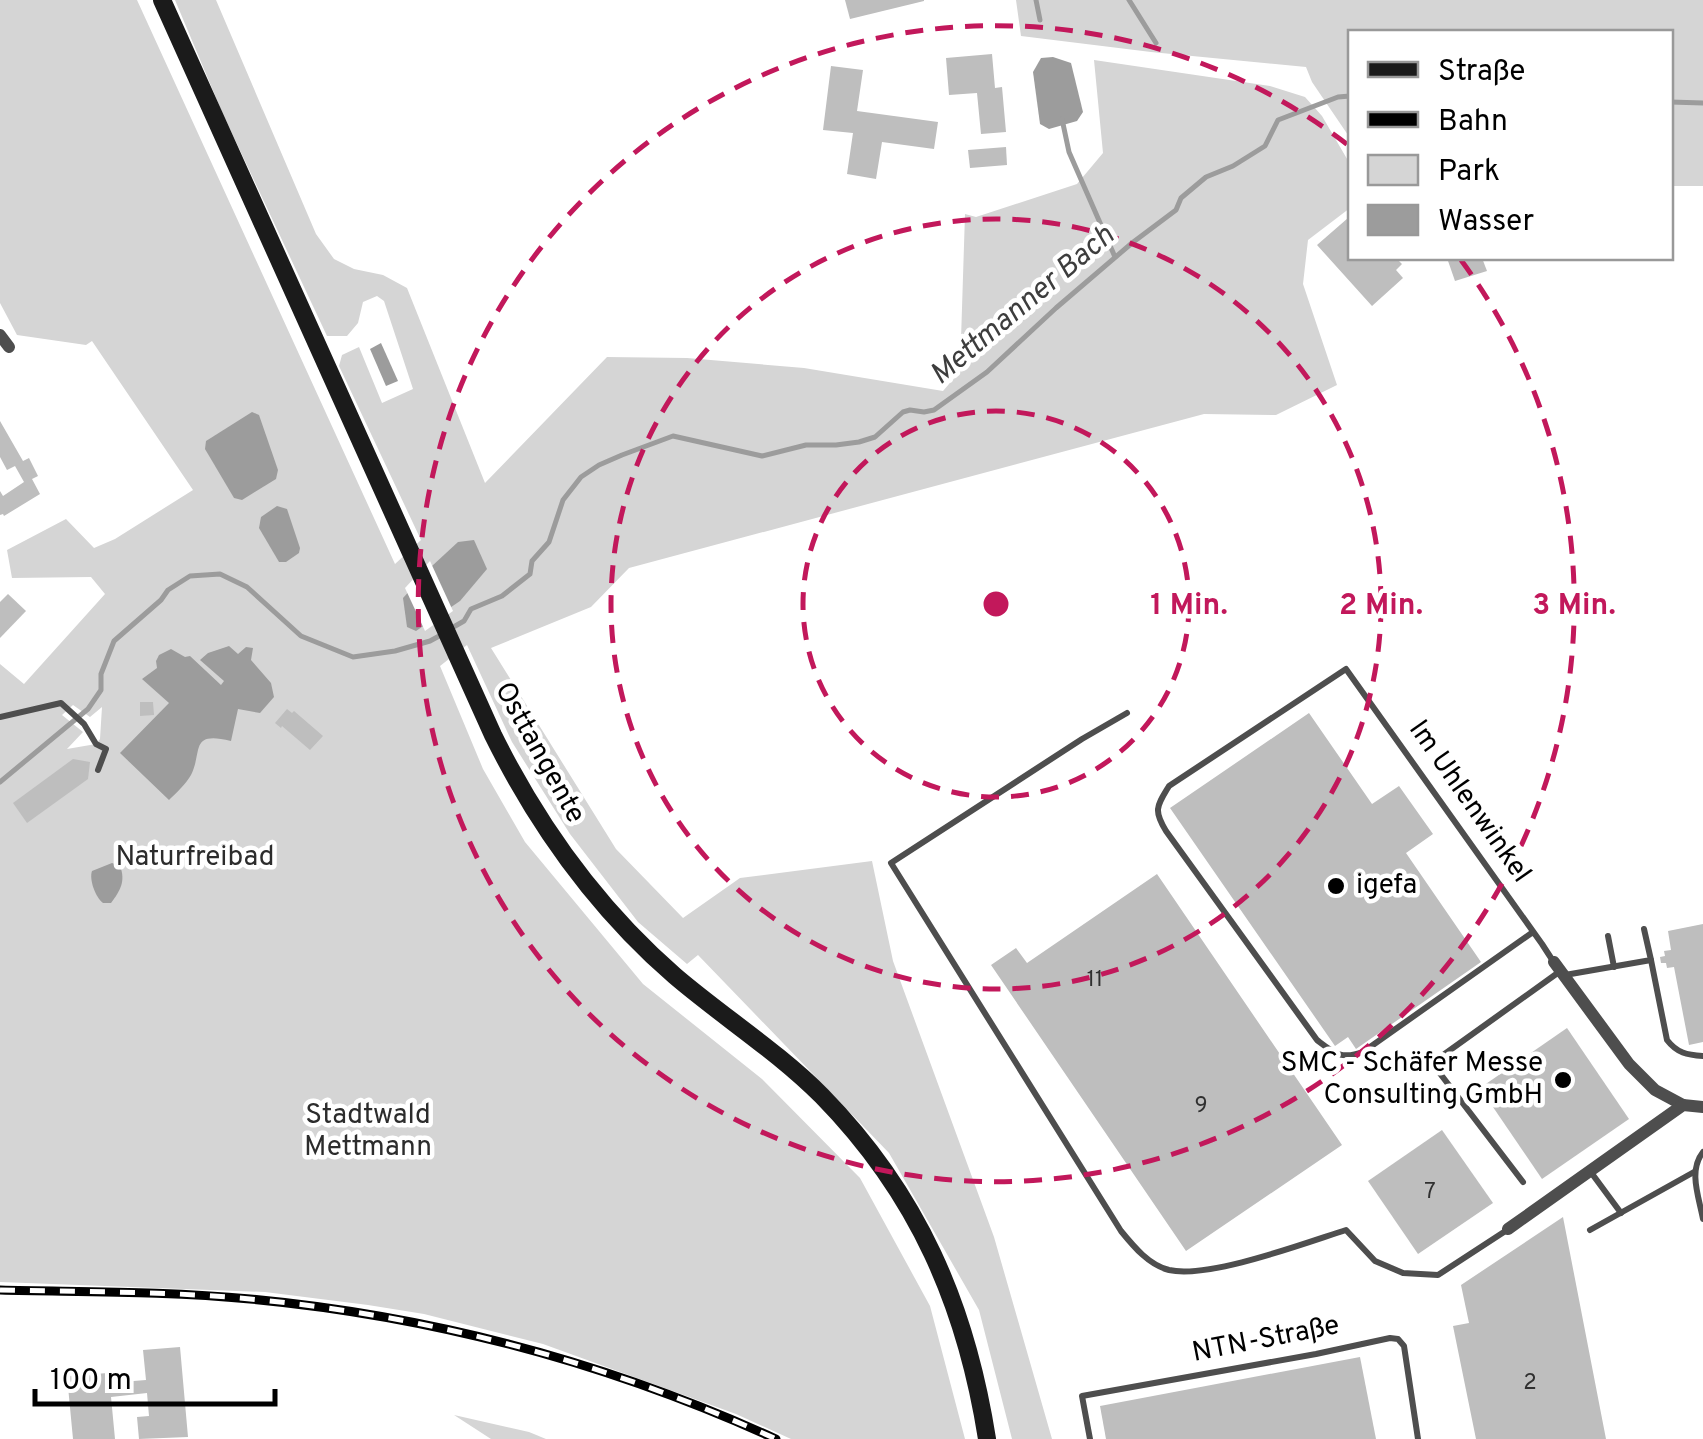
<svg xmlns="http://www.w3.org/2000/svg" width="1703" height="1439" viewBox="0 0 1703 1439" font-family="Overpass,sans-serif">
  <style>
    .green { fill: #d5d5d5; fill-rule: evenodd }
    .water { fill: #9c9c9c }
    .pier { fill: #fff }
    .lines { fill: none; stroke-linecap: round; stroke-linejoin: round }
    .stream { stroke: #9c9c9c; stroke-width: 5 }
    .building { fill: #bebebe }
    .lane { stroke: #4e4e4e; stroke-width: 6 }
    .street { stroke: #4e4e4e; stroke-width: 12 }
    .secondary { stroke: #1b1b1b; stroke-width: 18 }
    .rail-casing { stroke: #000; stroke-width: 9 }
    .rail { stroke: #fff; stroke-width: 5; stroke-dasharray: 15; stroke-linecap: butt }
    .ring { fill: none; stroke: #c2185b; stroke-width: 5; stroke-dasharray: 18 12 }
    .poi-dot { fill: #000; stroke: #fff; stroke-width: 4 }
    .labels { text-anchor: middle; dominant-baseline: central; stroke-width: 9; stroke-linejoin: round; paint-order: stroke }
    .number-label { font-size: 22px; fill: #303030 }
    .street-label { font-size: 28px; fill: #000; stroke: #fff }
    .park-label { font-size: 28px; fill: #2c2c2c; stroke: #fff }
    .poi-label { font-size: 28px; fill: #000; stroke: #fff; text-anchor: start }
    .water-label { font-size: 30px; font-style: italic; fill: #3d3d3d; stroke: #fff }
    .centre { fill: #c2185b; stroke: #fff; stroke-width: 5 }
    .ring-label { font-size: 30px; text-anchor: middle; font-weight: bold; fill: #c2185b; stroke: #fff; stroke-width: 9; stroke-linejoin: round; paint-order: stroke }
  </style>
  <rect width="100%" height="100%" fill="#fff"/>
  <g class="green">
    <path d="M0,0H137L395,564L421,540L339,366L342,355L359,347L382,403L413,389L384,301L377,296L363,302L358,323L347,336H327L222,112L175,0H216L316,234L334,259L354,269L383,275L407,288L485,483L607,357L687,358L804,368L943,391L960,371L965,214L976,217L1077,184L1103,153L1094,60L1270,86L1305,97L1322,116L1350,164V208L1308,240L1303,284L1337,385L1276,415L1204,414L629,568L591,607L491,648L616,849L683,918L740,878L872,861L893,961L994,1237L1052,1439H1012L979,1310L889,1153L698,955L687,964L638,922L570,834L512,742L467,645L440,666L483,769L525,842L643,984L762,1079L860,1178L930,1306L965,1439H791L736,1414L543,1344L424,1314L368,1305L265,1292L0,1282V664L24,684L105,594L91,577L12,578L7,550L66,519L94,548L115,539L193,490L92,341L86,345L17,335L0,303ZM73,705L90,717L102,707L100,739L96,744L67,749L83,732L62,715Z"/>
    <path d="M1016,0H1703V186H1671L1670,32H1350V138L1312,82L1306,67L1151,52L1021,36Z"/>
    <path d="M454,1415L529,1432L546,1439H491Z"/>
  </g>
  <g class="water">
    <path d="M1053,57L1071,63L1083,112L1077,121L1049,129L1040,124L1033,72L1041,58Z"/>
    <path d="M381,343L398,381L386,386L370,349Z"/>
    <path d="M252,412L259,415L278,470L276,479L242,500L234,498L205,449L206,441Z"/>
    <path d="M277,506L287,509L300,548L299,553L286,562H279L259,528L261,517Z"/>
    <path d="M474,540L487,569L460,601L416,631L407,627L403,598L432,566L458,542Z"/>
    <path d="M229,646L238,654L246,647L253,648L251,660L271,683L274,697L260,713L238,709L231,741C189,731 203,751 191,775C186,784 176,793 169,800L120,753L169,703L142,679L157,668L156,661L159,655L171,649L185,657L190,656L221,685L224,681L200,660L208,653Z"/>
    <path d="M112,863L120,866C126,881 120,891 111,903H103C95,897 89,879 92,871Z"/>
  </g>
  <path class="pier" d="M430,561L453,611L425,631L405,588Z"/>
  <g class="lines">
    <g class="stream">
      <path d="M1036,0L1040,20"/>
      <path d="M1129,0L1156,43"/>
      <path d="M1670,102L1703,103"/>
      <path d="M1062,119L1069,152L1115,257"/>
      <path d="M450,629L464,621L471,609L502,596L530,574L532,561L549,542L563,500L581,477L599,465L622,455L673,436L762,456L806,445H836L859,442L875,437L903,412L910,410L924,412L934,410L987,372L1056,308L1132,243L1176,210L1181,198L1206,177L1233,166L1265,146L1278,120L1338,97L1350,96"/>
      <path d="M0,782L88,709L101,690V674L114,641L161,600L168,590L190,576L220,574L247,587L301,636L353,657L395,651L430,641L441,635"/>
    </g>
  </g>
  <g class="building">
    <path d="M845,0H924V1L850,19Z"/>
    <path d="M992,54L995,88L1002,87L1006,132L981,134L977,93L949,95L946,58Z"/>
    <path d="M831,66L863,70L857,111L938,122L934,149L882,142L876,179L847,174L853,133L823,130Z"/>
    <path d="M1006,147L1007,165L970,168L968,150Z"/>
    <path d="M1348,218L1350,220V258H1396L1402,264L1396,270L1403,278L1372,306L1317,245Z"/>
    <path d="M1447,258H1482L1487,271L1455,281Z"/>
    <path d="M0,421L23,461L29,458L38,476L32,479L40,494L4,516L3,514L0,515V491L3,496L24,482L15,466L7,470L0,457Z"/>
    <path d="M8,594L26,611L0,638V602Z"/>
    <path d="M140,702H153L154,715L140,716Z"/>
    <path d="M287,709L292,713L294,711L323,736L310,750L282,726L281,728L275,723Z"/>
    <path d="M1309,713L1372,804L1399,786L1433,834L1406,853L1481,962L1356,1049L1348,1037L1335,1046L1170,808Z"/>
    <path d="M73,759L90,762L88,779L27,823L13,803Z"/>
    <path d="M1157,874L1342,1145L1186,1251L991,965L1016,948L1027,963Z"/>
    <path d="M1703,924V1042L1689,1045L1674,967L1667,968L1666,963H1661L1660,957L1665,956L1664,951L1671,950L1668,931Z"/>
    <path d="M1567,1028L1629,1119L1542,1179L1480,1088Z"/>
    <path d="M1442,1130L1493,1203L1418,1254L1368,1181Z"/>
    <path d="M1563,1217L1606,1439H1476L1453,1326L1469,1323L1461,1285Z"/>
    <path d="M180,1347L188,1437L139,1439L137,1417L149,1416L147,1393L111,1397L115,1439H73L67,1376L108,1373L109,1383L146,1380L143,1350Z"/>
    <path d="M1360,1357L1376,1439H1106L1100,1406Z"/>
  </g>
  <g class="lines">
    <g class="lane">
      <path d="M1127,713L1082,739L891,863L1121,1231C1134,1247 1149,1265 1169,1270C1209,1279 1305,1243 1346,1230L1375,1261L1403,1273L1438,1275L1507,1230"/>
      <path d="M0,717L61,703L84,724L96,744L106,749L98,770"/>
      <path d="M1533,932L1363,1052C1341,1060 1334,1053 1317,1040L1166,831C1153,810 1157,806 1169,786L1346,669L1542,944L1553,961"/>
      <path d="M1608,936L1614,967"/>
      <path d="M1651,960L1667,1040C1677,1053 1687,1055 1703,1056"/>
      <path d="M1565,975L1651,960L1644,929"/>
      <path d="M1703,1152C1688,1171 1699,1197 1703,1219"/>
      <path d="M1590,1171L1621,1213"/>
      <path d="M1523,1182L1432,1063L1559,972"/>
      <path d="M1590,1230L1694,1172"/>
      <path d="M1090,1439L1082,1396L1316,1354L1390,1338L1398,1339L1404,1346L1418,1439"/>
    </g>
    <g class="street">
      <path d="M0,335L9,347"/>
      <path d="M1554,962L1629,1064L1655,1090L1683,1105"/>
      <path d="M1508,1229L1683,1105L1703,1107"/>
    </g>
    <path class="secondary" d="M162,0L493,735C538,826 598,909 675,976C723,1017 777,1051 822,1096C918,1194 966,1305 987,1439"/>
    <defs>
      <path id="rail" d="M0,1290C83,1292 167,1291 250,1299C433,1316 609,1363 776,1439"/>
    </defs>
    <use href="#rail" class="rail-casing"/>
    <use href="#rail" class="rail"/>
  </g>
  <g class="ring">
    <circle cx="996" cy="604" r="193"/>
    <circle cx="996" cy="604" r="385"/>
    <path d="M1461 260A578 578 0 1 1 1348 145"/>
  </g>
  <g class="poi-dot">
    <circle cx="1336" cy="886" r="10"/>
    <circle cx="1563" cy="1080" r="10"/>
  </g>
  <g class="labels">
    <g class="number-label">
      <text x="1095" y="980">11</text>
      <text x="1201" y="1106">9</text>
      <text x="1430" y="1192">7</text>
      <text x="1530" y="1383">2</text>
    </g>
    <g class="street-label">
      <text transform="translate(539 753) rotate(61)">Osttangente</text>
      <text transform="translate(1469 802) rotate(55)">Im Uhlenwinkel</text>
      <text transform="translate(1266 1340) rotate(-11)">NTN-Straße</text>
    </g>
    <g class="park-label">
      <text x="195" y="858">Naturfreibad</text>
      <text x="368" y="1116">Stadtwald<tspan x="368" dy="32">Mettmann</tspan></text>
    </g>
    <g class="poi-label">
      <text x="1356" y="886">igefa</text>
      <text x="1543" y="1064" text-anchor="end">SMC - Schäfer Messe<tspan x="1543" dy="32">Consulting GmbH</tspan></text>
    </g>
    <g class="water-label">
      <text transform="translate(1023 306) rotate(-40)">Mettmanner Bach</text>
    </g>
  </g>
  <circle cx="996" cy="604" r="15" class="centre"/>
  <g class="ring-label">
    <text x="1189" y="614">1 Min.</text>
    <text x="1381" y="614">2 Min.</text>
    <text x="1574" y="614">3 Min.</text>
  </g>
  <rect x="1348" y="30" width="325" height="230" fill="#ffffff" stroke="#999999" stroke-width="2.5"/>
  <rect x="1368" y="62" width="50" height="15" fill="#1b1b1b" stroke="#999999" stroke-width="2.5"/>
  <text x="1438" y="80" font-size="30" fill="#000000">Straße</text>
  <rect x="1368" y="112" width="50" height="15" fill="#000000" stroke="#999999" stroke-width="2.5"/>
  <text x="1438" y="130" font-size="30" fill="#000000">Bahn</text>
  <rect x="1368" y="155" width="50" height="30" fill="#d5d5d5" stroke="#999999" stroke-width="2.5"/>
  <text x="1438" y="180" font-size="30" fill="#000000">Park</text>
  <rect x="1368" y="205" width="50" height="30" fill="#9c9c9c" stroke="#999999" stroke-width="2.5"/>
  <text x="1438" y="230" font-size="30" fill="#000000">Wasser</text>
  <path d="M35 1389v15h240v-15" fill="none" stroke="#000000" stroke-width="5"/>
  <text x="50" y="1389" font-size="30" fill="#000000" stroke="#ffffff" stroke-width="8" paint-order="stroke">100 m</text>
</svg>
